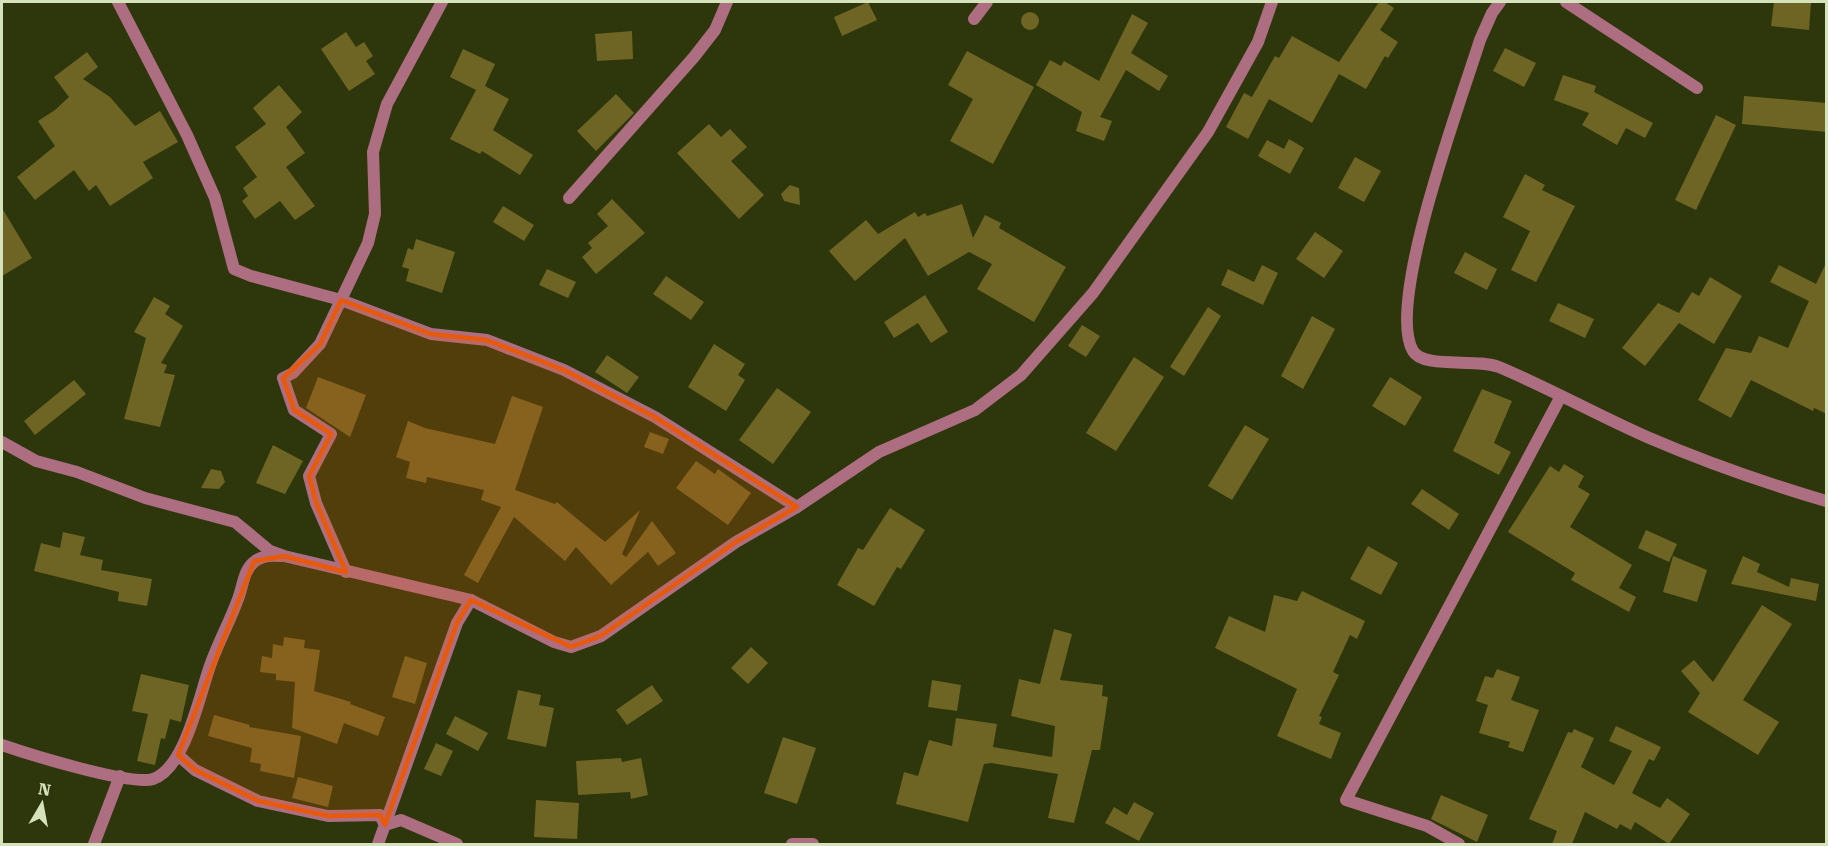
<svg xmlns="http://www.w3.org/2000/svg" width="1828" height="846" viewBox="0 0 1828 846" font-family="'Roboto Serif',serif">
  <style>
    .building { fill: #6e6423 }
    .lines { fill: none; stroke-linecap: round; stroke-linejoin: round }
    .street { stroke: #ac6e80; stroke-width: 12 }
    .marked { fill: #e8590c; fill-opacity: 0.2; stroke: #e8590c; stroke-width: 4.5; stroke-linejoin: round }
  </style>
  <rect width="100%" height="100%" fill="#2e370c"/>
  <g class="building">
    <path d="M868,2L877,20L842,36L834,17Z"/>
    <path d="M1379,2H1385L1394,8L1380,30L1398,42L1388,58L1385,56L1366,89L1339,74L1312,123L1269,99L1248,139L1226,127L1244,93L1252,97L1275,56L1279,58L1292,36L1339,62Z"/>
    <path d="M1774,2H1811L1809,30L1771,26Z"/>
    <circle cx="1030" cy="21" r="9"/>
    <path d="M1132,14L1148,23L1131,53L1168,76L1159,91L1126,70L1100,117L1112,121L1104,141L1076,131L1082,112L1036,85L1050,60L1061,66L1064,61L1099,81Z"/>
    <path d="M632,31L633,59L597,61L595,34Z"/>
    <path d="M346,32L356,47L364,42L373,56L366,61L375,74L349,91L321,49Z"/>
    <path d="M1505,48L1536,63L1524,87L1493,71Z"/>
    <path d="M463,49L495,64L485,86L509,99L493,130L533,155L520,175L482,151L480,154L450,139L476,90L450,77Z"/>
    <path d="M967,51L1034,87L993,164L950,141L973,99L948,85Z"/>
    <path d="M87,52L98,67L83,79L110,97L135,126L160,111L178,142L143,162L153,178L110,206L96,185L89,191L74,170L35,200L17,177L55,146L38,121L55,110L69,97L54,77Z"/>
    <path d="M1563,75L1596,86L1594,92L1653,123L1645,138L1626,128L1617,145L1582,125L1589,113L1554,100Z"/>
    <path d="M279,85L302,112L286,127L305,153L286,167L315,206L295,220L280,201L255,219L242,201L248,196L243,188L257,177L235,147L266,124L253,108Z"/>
    <path d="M616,94L634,113L596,151L577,131Z"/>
    <path d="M1744,96L1827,103V132L1742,124Z"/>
    <path d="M1716,115L1736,125L1696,210L1675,200Z"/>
    <path d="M709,124L721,137L730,129L747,147L731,161L764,195L739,219L677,153Z"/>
    <path d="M1289,139L1304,148L1290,174L1258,156L1267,140L1284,149Z"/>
    <path d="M1355,157L1381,171L1364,202L1338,188Z"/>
    <path d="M1525,174L1545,185L1542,190L1575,206L1536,282L1511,270L1530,231L1503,217Z"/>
    <path d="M790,185L799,188L800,205L784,201L781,194Z"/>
    <path d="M612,199L645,233L596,274L582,257L592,248L588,243L608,226L597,214Z"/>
    <path d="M962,204L973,238L985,215L1001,223L999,228L1066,267L1034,322L977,289L992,264L969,252L928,276L905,238L855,281L829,251L866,220L878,234L915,212L918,217L925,213L927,216Z"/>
    <path d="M503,206L534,225L524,241L493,222Z"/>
    <path d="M2,208L32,258L2,276Z"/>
    <path d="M1315,232L1343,251L1324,278L1296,259Z"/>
    <path d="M416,239L455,252L442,293L406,281L409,269L402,267L408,248L413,250Z"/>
    <path d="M1465,252L1497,269L1487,290L1454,273Z"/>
    <path d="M1827,261V414L1814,408L1813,411L1751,380L1731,418L1698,400L1726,348L1751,353L1759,336L1788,348L1809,301L1770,282L1779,265L1816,284Z"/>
    <path d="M1262,265L1278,273L1263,305L1221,285L1228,269L1254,282Z"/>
    <path d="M547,269L576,282L568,298L539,285Z"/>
    <path d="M666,276L704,302L691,320L653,294Z"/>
    <path d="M1710,277L1742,296L1714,344L1679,323L1645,366L1622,348L1658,303L1679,313L1692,292L1699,296Z"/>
    <path d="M925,295L948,332L931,343L918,323L894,338L884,322Z"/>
    <path d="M154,297L170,306L165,314L183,326L161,363L167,365L164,373L175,375L160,427L124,419L146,338L134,332Z"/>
    <path d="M1558,303L1594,319L1585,338L1549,321Z"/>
    <path d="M1208,307L1221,316L1184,376L1170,367Z"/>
    <path d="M1312,316L1335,329L1303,389L1281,376Z"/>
    <path d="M1082,325L1100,336L1086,357L1068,346Z"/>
    <path d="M714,344L745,364L738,375L745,380L726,411L688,387Z"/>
    <path d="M607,355L639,377L627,393L595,372Z"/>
    <path d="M1134,357L1164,377L1116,451L1086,433Z"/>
    <path d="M318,377L366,395L350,437L306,408Z"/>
    <path d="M1390,377L1422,397L1405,426L1372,406Z"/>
    <path d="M74,380L86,394L35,435L24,421Z"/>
    <path d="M777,388L811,412L773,464L739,440Z"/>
    <path d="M1482,389L1512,401L1494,443L1511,452L1499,475L1453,451Z"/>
    <path d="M512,396L543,407L515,490L555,504L557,502L605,542L640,510L622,554L626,557L652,521L676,553L658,566L648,552L611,585L576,547L565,561L514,517L478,583L464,575L501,507L481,500L484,490L427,477L426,483L406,478L410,462L396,457L408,421L425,428L495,444Z"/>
    <path d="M1245,425L1269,439L1232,500L1208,486Z"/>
    <path d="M650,432L669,439L663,454L644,447Z"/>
    <path d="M273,445L303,461L285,494L256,483Z"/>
    <path d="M696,461L715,474L718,469L751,493L728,525L676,488Z"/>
    <path d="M1564,464L1584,476L1578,487L1590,494L1570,527L1632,565L1619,588L1636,597L1629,612L1571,580L1575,573L1508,532L1550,466L1559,472Z"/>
    <path d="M211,469L221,471L225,482L219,489L201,488Z"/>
    <path d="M1422,489L1459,514L1449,530L1411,504Z"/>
    <path d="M890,508L925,530L901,569L897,567L874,606L837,585L858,548L863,550Z"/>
    <path d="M1646,530L1677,544L1669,562L1638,548Z"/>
    <path d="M63,532L85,537L80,555L103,560L101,570L152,579L147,606L118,601L119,592L34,571L41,543L60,548Z"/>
    <path d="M1368,546L1398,563L1381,595L1350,579Z"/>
    <path d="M1673,556L1707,570L1697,602L1663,592Z"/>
    <path d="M1743,556L1760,564L1757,572L1789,587L1791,578L1819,584L1816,601L1731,584Z"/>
    <path d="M1302,591L1365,621L1357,639L1350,635L1333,672L1339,675L1319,716L1322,717L1319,724L1341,733L1331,759L1277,736L1297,689L1215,648L1229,616L1265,632L1274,595L1297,601Z"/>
    <path d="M1762,605L1792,624L1743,700L1779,722L1758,755L1688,712L1700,693L1681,671L1694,660L1713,682Z"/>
    <path d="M1054,629L1072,634L1060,680L1103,685L1102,696L1108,697L1100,750H1092L1074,823L1048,818L1058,774L991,763L984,764L968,822L896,804L904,772L918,776L929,740L952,746L956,718L997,724L993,747L1052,757L1055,726L1011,716L1019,679L1040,684Z"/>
    <path d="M284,637L305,640L304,648L320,650L314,691L351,702L350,704L385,717L378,736L344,723L337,744L292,728L295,682L276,680V674L260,672L262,656L272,658L273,644L283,646Z"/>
    <path d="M751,647L768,663L748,684L731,668Z"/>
    <path d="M405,656L427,663L415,704L392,697Z"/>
    <path d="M1497,669L1520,677L1511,700L1539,710L1523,752L1508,747L1510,742L1479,733L1488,705L1476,701L1485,676L1493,678Z"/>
    <path d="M141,674L189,685L181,722L170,719L165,739L161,738L155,765L137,761L148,714L132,711Z"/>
    <path d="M932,680L961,685L957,711L928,707Z"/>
    <path d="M652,685L663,701L627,725L616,710Z"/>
    <path d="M518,690L541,695L539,705L554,708L546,747L507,739Z"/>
    <path d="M214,715L250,725L249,727L301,736L294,778L260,771L261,764L250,762L252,748L208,736Z"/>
    <path d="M455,716L488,733L478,751L446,734Z"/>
    <path d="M1616,726L1661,747L1654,761L1649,759L1632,793L1660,808L1667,798L1690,814L1669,844L1635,822L1631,830L1620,824L1617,829L1585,812L1572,844H1552L1557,831L1529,819L1568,732L1572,733L1574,729L1594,738L1581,767L1614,785L1632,751L1609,741Z"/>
    <path d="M783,737L816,748L797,804L764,793Z"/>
    <path d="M436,743L453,751L441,776L424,769Z"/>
    <path d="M621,758L622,762L641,758L648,795L631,799L630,792L578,795L576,761Z"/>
    <path d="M298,777L333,786L328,807L292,798Z"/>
    <path d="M1441,795L1488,815L1477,842L1431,819Z"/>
    <path d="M536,800L579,803L577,839L534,837Z"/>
    <path d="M1134,802L1154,813L1139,841L1105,823L1114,807L1127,815Z"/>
  </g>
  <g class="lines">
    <g class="street">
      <path d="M118,2L187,135L215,198L234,269L251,276L341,300L431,334L487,340L564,370L655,417L797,507"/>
      <path d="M1500,2L1492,13L1480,40C1462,98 1385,304 1413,351C1423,369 1476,358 1499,367C1549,388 1597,415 1647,437C1705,462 1765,483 1826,501"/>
      <path d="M1566,2L1697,88"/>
      <path d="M974,19L987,2"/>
      <path d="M569,198L694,57L715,30L727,2"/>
      <path d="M2,442L36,461L77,472L145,498L235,522L270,551L284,556L471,600L554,642L571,647L601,636L736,542L797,507L879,452L975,410L1021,375L1093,293L1208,132L1258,42L1272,2"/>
      <path d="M346,572L316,503L309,476L331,434L294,410L283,378L293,373L320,344L368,243L375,214L373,152L387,104L442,2"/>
      <path d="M2,745C28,754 131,786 153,779C186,768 200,692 211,663C219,641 230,621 238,599C243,587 243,571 254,562C261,556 271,555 280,556"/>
      <path d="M178,755L195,770L258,801L328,816L380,815L385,825L401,820L457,844"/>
      <path d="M94,844L120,776"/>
      <path d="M378,844L457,623L471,600"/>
      <path d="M792,844H813"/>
      <path d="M1459,844L1427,826L1346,800L1561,396"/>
    </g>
  </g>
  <path class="marked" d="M341,300L431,334L487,340L564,370L655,417L797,507L736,542L601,636L571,647L471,600L457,623L385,825L380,815L328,816L258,801L195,770L178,755L254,561L284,556L346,572L316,503L309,476L331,434L294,410L283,378L320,344Z"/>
  <rect width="1828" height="846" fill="none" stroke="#d6e2bb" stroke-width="6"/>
  <g transform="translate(42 804) rotate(10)" stroke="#2e370c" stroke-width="4.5" paint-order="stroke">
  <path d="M0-4.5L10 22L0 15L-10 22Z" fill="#d6e2bb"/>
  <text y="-9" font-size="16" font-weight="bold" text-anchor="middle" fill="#d6e2bb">N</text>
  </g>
</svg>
